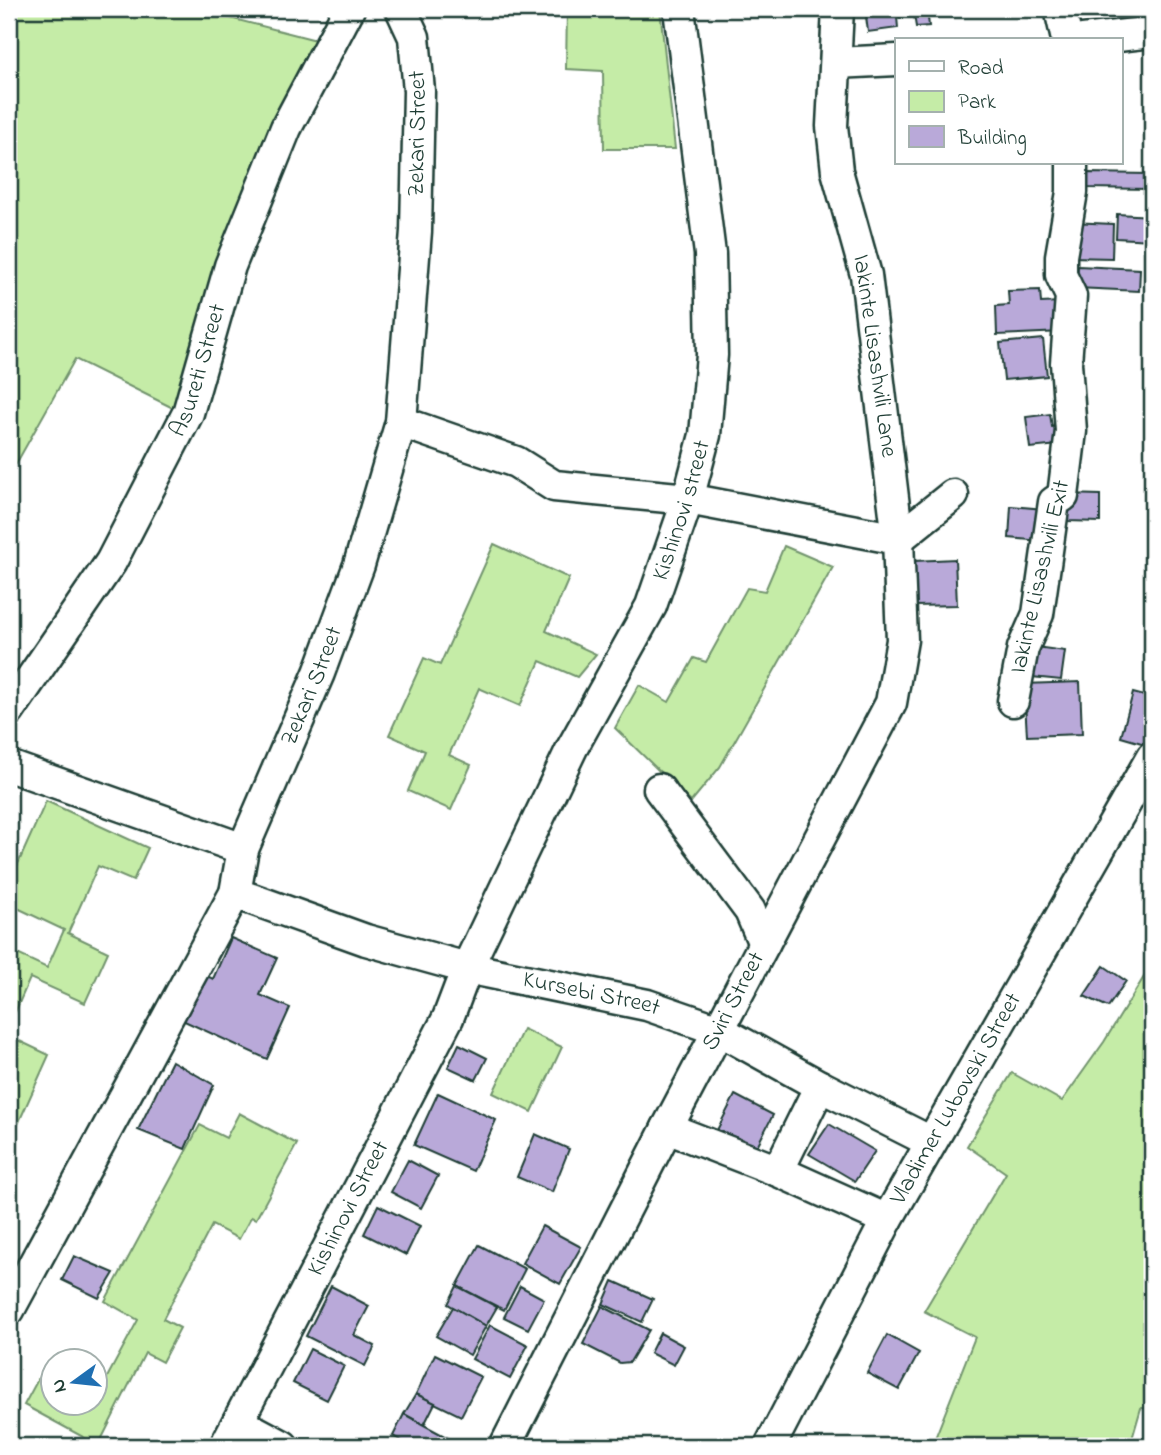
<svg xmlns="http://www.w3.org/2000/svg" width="1161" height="1455" viewBox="0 0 1161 1455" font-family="'Indie Flower',sans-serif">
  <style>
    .green { fill: #c5eca7; stroke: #72946e; stroke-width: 2 }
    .building { fill: #b9a9d9; stroke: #1f3d34; stroke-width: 2 }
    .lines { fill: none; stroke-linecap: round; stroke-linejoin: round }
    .minor-casing { stroke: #1f3d34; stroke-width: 35 }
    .minor { stroke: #fff; stroke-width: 30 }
    .labels { text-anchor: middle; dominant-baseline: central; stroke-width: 5; stroke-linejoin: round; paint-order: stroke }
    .street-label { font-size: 24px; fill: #1f3d34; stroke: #fff }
  </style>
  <rect width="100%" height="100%" fill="#fff"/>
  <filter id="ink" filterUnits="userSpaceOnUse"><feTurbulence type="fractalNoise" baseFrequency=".0143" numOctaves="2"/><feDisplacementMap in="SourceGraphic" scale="14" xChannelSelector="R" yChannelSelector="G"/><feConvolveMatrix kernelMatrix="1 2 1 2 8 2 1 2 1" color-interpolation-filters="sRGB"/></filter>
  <g filter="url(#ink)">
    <g class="green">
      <path d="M9,9H195L320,41L181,412L75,359L16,464L9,458Z"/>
      <path d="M567,9H660L675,149H604L603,71L566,69Z"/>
      <path d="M494,544L569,578L546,631L596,654L577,677L540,661L520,706L479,688L449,755L471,765L451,810L408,791L425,751L389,735L424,658L440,665Z"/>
      <path d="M784,546L833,567L720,767L691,802L615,728L639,685L669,702L694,658L706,662L747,588L765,591Z"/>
      <path d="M46,801L148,848L133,881L98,866L68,933L108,952L85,1003L30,978L9,1026V950L47,968L64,930L9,904V884Z"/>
      <path d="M1152,969V1409L1141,1408L1130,1446H932L975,1337L924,1311L1006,1173L967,1146L1012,1073L1062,1101L1104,1042L1147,972Z"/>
      <path d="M523,1029L562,1047L532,1112L493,1093Z"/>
      <path d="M9,1036L49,1055L14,1133L9,1131V1062L12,1055L9,1053Z"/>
      <path d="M239,1113L297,1144L256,1219L251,1217L239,1239L212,1225L163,1319L180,1328L162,1362L145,1353L98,1446H82L85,1438L24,1405L44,1368L52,1372V1402H94L95,1395L97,1396L138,1320L105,1301L200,1125L226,1138Z"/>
    </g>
    <g class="building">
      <path d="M865,9H927L929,26L916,27L914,15L897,17L898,28L868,32Z"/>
      <path d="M1088,173L1149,174V189L1088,188Z"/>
      <path d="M1117,214L1152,216V240L1116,238Z"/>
      <path d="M1071,222L1113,224L1112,258L1070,257Z"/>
      <path d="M1078,266L1140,269L1139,291L1077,288Z"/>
      <path d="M1040,290L1041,303L1060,302L1062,332L997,335L996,306L1009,305L1008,291Z"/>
      <path d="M1043,339L1047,376L1004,380L1000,343Z"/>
      <path d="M1050,414L1052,427L1066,426L1068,444L1030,448L1026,417Z"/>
      <path d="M1068,494L1100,495V522L1068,521Z"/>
      <path d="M1011,506L1044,509L1041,541L1009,538Z"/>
      <path d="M955,559L957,605L915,606L914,561Z"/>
      <path d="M1036,647L1065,651L1061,680L1032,677Z"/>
      <path d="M1080,682L1082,734L1027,736L1024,684Z"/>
      <path d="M1133,693L1152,698V718L1145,744L1121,737Z"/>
      <path d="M231,938L277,958L260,995L290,1008L267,1059L180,1019L201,973L213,979Z"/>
      <path d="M1104,966L1126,981L1108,1007L1084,996Z"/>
      <path d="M459,1044L487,1058L476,1080L448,1067Z"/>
      <path d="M172,1061L214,1085L185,1149L138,1130Z"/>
      <path d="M438,1093L496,1120L473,1171L414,1145Z"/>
      <path d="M735,1095L773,1115L755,1150L717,1130Z"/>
      <path d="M829,1124L875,1151L855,1181L809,1154Z"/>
      <path d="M535,1134L569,1149L552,1192L517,1177Z"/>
      <path d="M408,1160L438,1176L421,1208L391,1192Z"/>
      <path d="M378,1205L420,1226L406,1255L364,1234Z"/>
      <path d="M542,1226L581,1247L560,1284L522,1263Z"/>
      <path d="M479,1245L525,1269L504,1310L457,1286Z"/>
      <path d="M74,1256L114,1273L99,1298L62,1280Z"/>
      <path d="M613,1281L653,1299L642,1322L603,1304Z"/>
      <path d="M331,1286L369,1306L354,1335L375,1346L365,1366L306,1336Z"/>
      <path d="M457,1286L497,1307L486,1326L448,1304Z"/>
      <path d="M520,1286L544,1299L528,1329L504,1317Z"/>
      <path d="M602,1306L649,1330L630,1362L620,1363L583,1344Z"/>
      <path d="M453,1307L486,1326L470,1355L436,1336Z"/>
      <path d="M490,1325L528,1345L510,1379L472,1359Z"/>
      <path d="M660,1333L684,1346L674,1365L650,1353Z"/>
      <path d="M887,1335L919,1353L899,1390L867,1373Z"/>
      <path d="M310,1349L344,1366L327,1400L293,1383Z"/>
      <path d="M435,1354L481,1377L461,1416L416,1394Z"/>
      <path d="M416,1394L435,1403L424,1425L404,1414Z"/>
      <path d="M404,1414L424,1425L463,1446H411L393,1436Z"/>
    </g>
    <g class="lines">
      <defs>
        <g id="minor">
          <path d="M1060,9L1067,40"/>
          <path d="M1083,40L1152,32"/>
          <path d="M836,63L897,60"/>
          <path d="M401,422L516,462L554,486L688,499L898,539L953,495"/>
          <path d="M1013,701L1023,648L1038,614L1054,502L1063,496L1071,431L1066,363L1071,296L1061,275V256L1072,192V163"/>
          <path id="s1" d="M9,711L111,562L188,413L230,266L286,128L349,9"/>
          <path d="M9,766L243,849"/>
          <path d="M659,789L750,911L764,944"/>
          <path id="s2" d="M235,893L366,940L467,968L647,1005L719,1030L820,1086L931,1142"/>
          <path d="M667,1128L778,1171L887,1220"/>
          <path d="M778,1171L820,1086"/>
          <path id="s3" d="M9,1310L235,893L243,849L319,673L359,565L401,422L416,231L419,91L414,37L401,9"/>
          <path d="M238,1422L283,1446"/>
          <path id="s4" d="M225,1446L448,1018L467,968L572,748L651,606L688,499L705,435L712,355L710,254L679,9"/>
          <path id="s5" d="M505,1446L667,1128L891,703L902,640L898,539L866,275L837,171L832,126L838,9"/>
          <path id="s6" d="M770,1446L887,1220L1152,757"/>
        </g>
      </defs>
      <use href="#minor" class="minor-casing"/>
      <use href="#minor" class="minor"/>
    </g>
  </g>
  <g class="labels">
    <g class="street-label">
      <text stroke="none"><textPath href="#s3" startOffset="1264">Zekari Street</textPath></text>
      <text transform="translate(874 356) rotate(82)">Iakinte Lisashvili Lane</text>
      <text stroke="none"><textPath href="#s1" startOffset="392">Asureti Street</textPath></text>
      <text stroke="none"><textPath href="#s4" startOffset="1043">Kishinovi street</textPath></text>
      <text transform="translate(1041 577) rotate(-77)">Iakinte Lisashvili Exit</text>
      <text stroke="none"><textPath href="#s3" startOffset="696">Zekari Street</textPath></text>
      <text stroke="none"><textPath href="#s2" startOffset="371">Kursebi Street</textPath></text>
      <text stroke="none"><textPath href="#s5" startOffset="500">Sviri Street</textPath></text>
      <text stroke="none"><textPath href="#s6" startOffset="394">Vladimer Lubovski Street</textPath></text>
      <text stroke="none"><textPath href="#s4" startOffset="268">Kishinovi Street</textPath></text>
    </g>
  </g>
  <rect width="1161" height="1455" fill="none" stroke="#fff" stroke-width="35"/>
  <rect x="18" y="18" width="1126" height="1420" fill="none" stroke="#1f3d34" stroke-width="2.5" filter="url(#ink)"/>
  <rect x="895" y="38" width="228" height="126" fill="#ffffff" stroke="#a5b1ae" stroke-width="2"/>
  <rect x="909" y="61" width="35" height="10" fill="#ffffff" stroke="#a5b1ae" stroke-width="2"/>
  <text x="958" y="74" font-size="21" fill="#1f3d34">Road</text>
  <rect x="909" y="91" width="35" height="21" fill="#c5eca7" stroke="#a5b1ae" stroke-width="2"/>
  <text x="958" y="108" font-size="21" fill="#1f3d34">Park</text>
  <rect x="909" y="126" width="35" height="21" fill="#b9a9d9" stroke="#a5b1ae" stroke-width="2"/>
  <text x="958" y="144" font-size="21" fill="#1f3d34">Building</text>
  <g transform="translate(74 1382) rotate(255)"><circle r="33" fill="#ffffff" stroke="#a5b1ae" stroke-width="2"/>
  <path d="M0-5L12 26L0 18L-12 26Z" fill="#1f6fb2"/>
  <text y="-10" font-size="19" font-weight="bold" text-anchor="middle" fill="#1f3d34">N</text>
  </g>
</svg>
